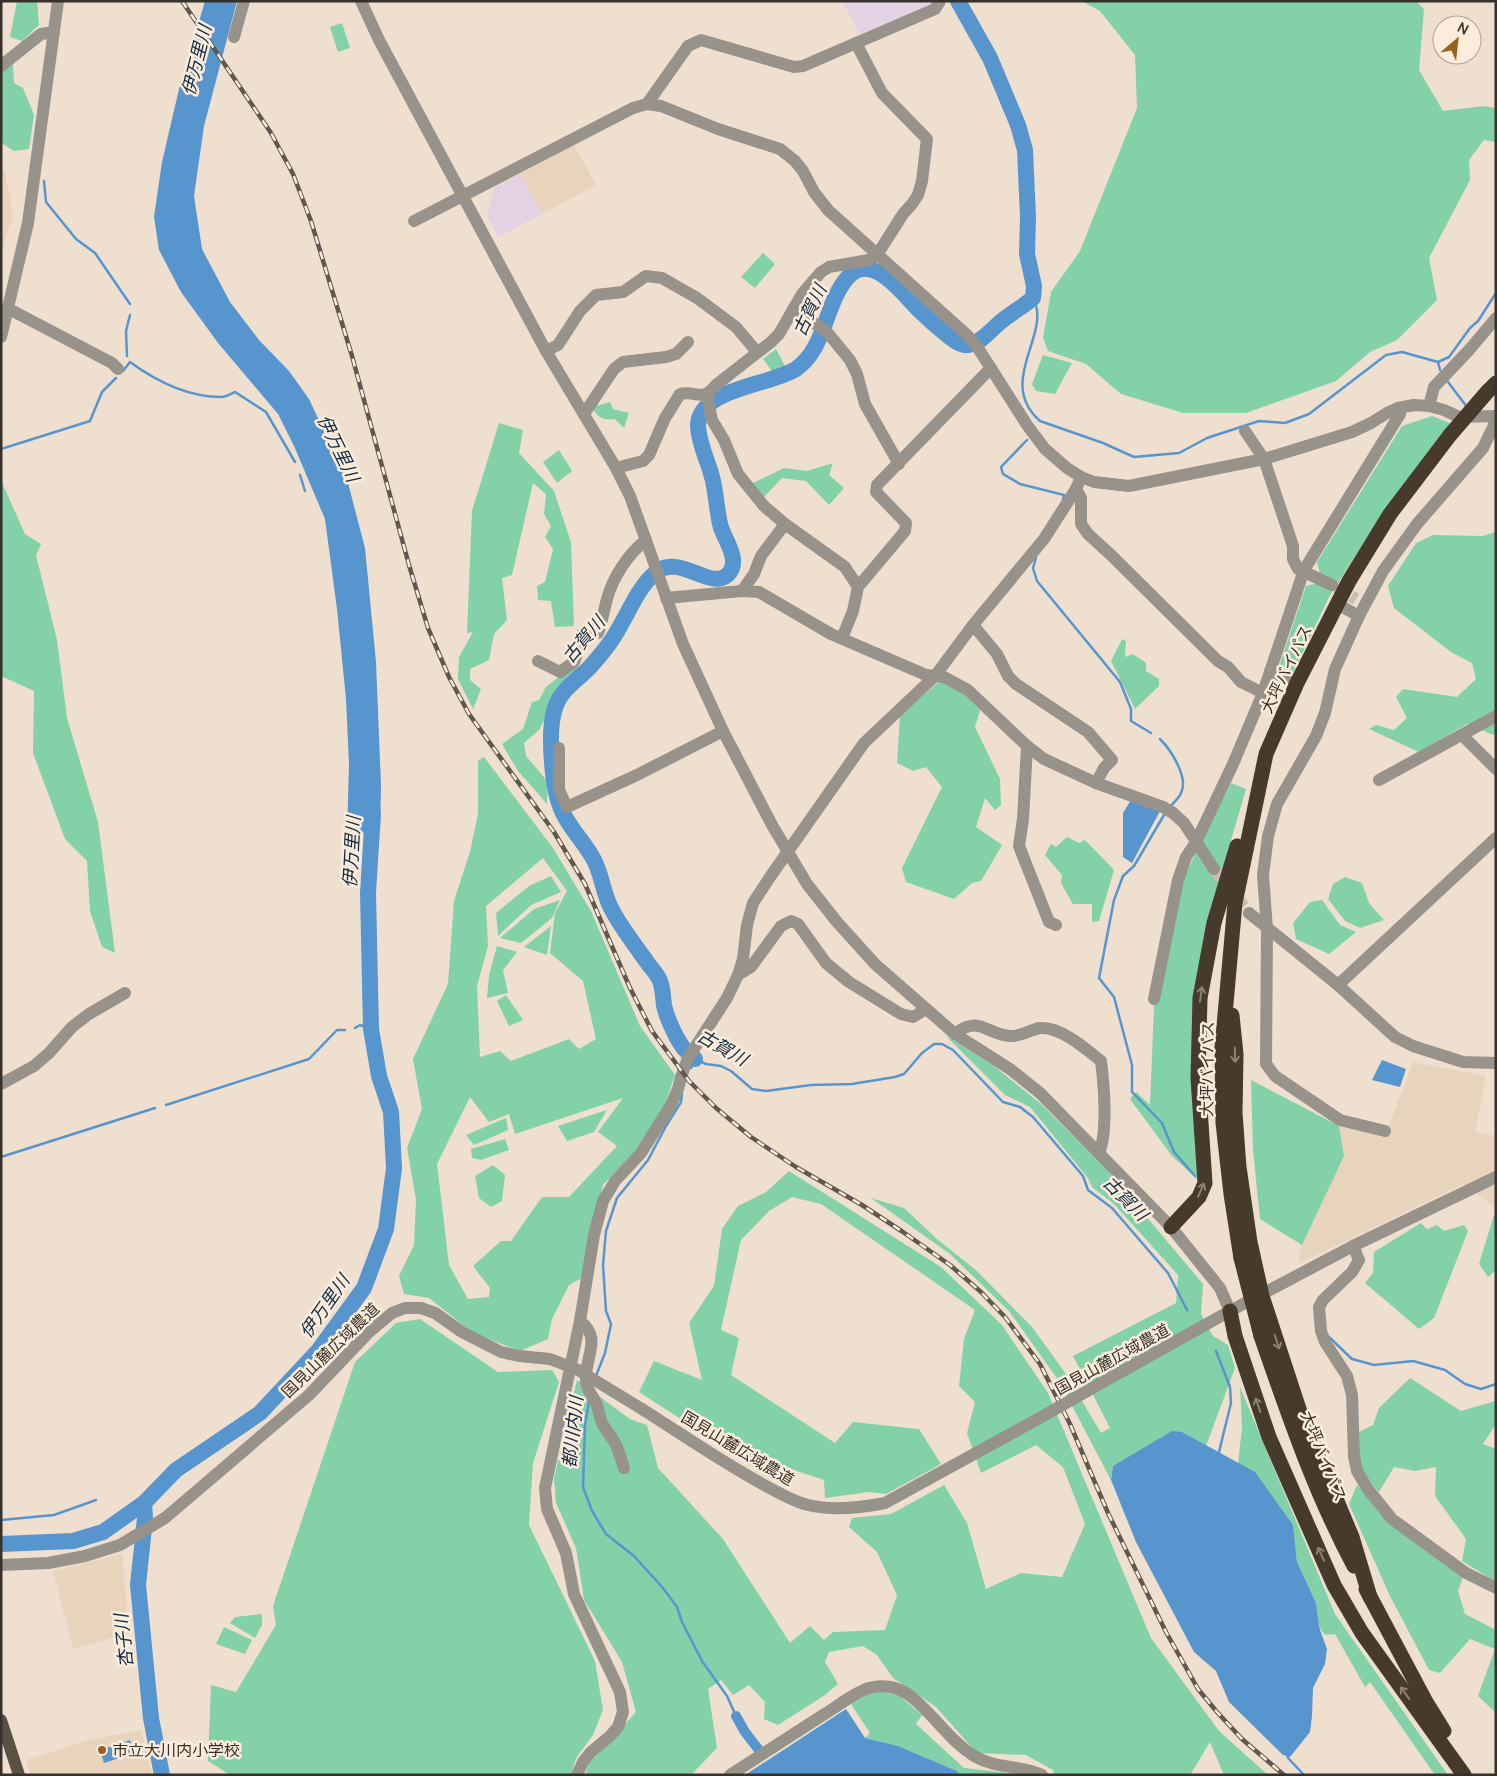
<svg xmlns="http://www.w3.org/2000/svg" width="1497" height="1776" viewBox="0 0 1497 1776" font-family="Manrope,'Noto Sans JP',sans-serif">
  <style>
    .commercial { fill: #e2d2e4 }
    .built { fill: #e8d3bd }
    .green { fill: #82d1a8; fill-rule: evenodd }
    .water { fill: #5795cf }
    .lines { fill: none; stroke-linecap: round; stroke-linejoin: round }
    .stream { stroke: #5795cf; stroke-width: 2.5 }
    .canal { stroke: #5795cf; stroke-width: 10 }
    .river { stroke: #5795cf; stroke-width: 16 }
    .minor-tunnel { stroke: #cabcae; stroke-width: 12; stroke-dasharray: 12 6; stroke-linecap: butt }
    .minor { stroke: #97928a; stroke-width: 12 }
    .major { stroke: #5a5144; stroke-width: 12 }
    .highway { stroke: #453a2c; stroke-width: 15 }
    .rail-casing { stroke: #605850; stroke-width: 4.5 }
    .rail { stroke: #fcecdc; stroke-width: 2.5; stroke-dasharray: 8; stroke-linecap: butt }
    .minor-bridge { stroke: #97928a; stroke-width: 12 }
    .highway-bridge { stroke: #453a2c; stroke-width: 15 }
    .oneway { stroke: #8e8172 }
    .poi-dot { fill: #98611b; stroke: #fcecdc; stroke-width: 2 }
    .labels { text-anchor: middle; dominant-baseline: central; stroke-width: 5; stroke-linejoin: round; paint-order: stroke }
    .street-label { font-size: 16px; fill: #37312b; stroke: #fcecdc }
    .poi-label { font-size: 16px; fill: #37312b; stroke: #fcecdc; text-anchor: start }
    .water-label { font-size: 18px; font-style: italic; fill: #102b43; stroke: #fcecdc }
  </style>
  <rect width="100%" height="100%" fill="#efdfcf"/>
  <g class="commercial">
    <path d="M842,1H932L928,6L860,34Z"/>
    <path d="M520,174L542,214L498,237L487,216L494,188Z"/>
  </g>
  <g class="built">
    <path d="M574,145L596,185L542,214L520,174Z"/>
    <path d="M1,168L5,171L13,215L1,255Z"/>
    <path d="M1413,1062L1486,1076L1475,1132L1496,1136V1208L1463,1184L1298,1264L1302,1245L1344,1156L1339,1126L1386,1134Z"/>
    <path d="M122,1554L129,1633L73,1649L53,1571Z"/>
    <path d="M141,1730L152,1775H31L26,1760L88,1740Z"/>
  </g>
  <g class="green">
    <path d="M17,1H37L39,25L22,41L10,37Z"/>
    <path d="M1082,1H1416L1424,9L1419,70L1443,111L1483,106L1496,108V142L1484,140L1469,160L1470,180L1429,258L1437,300L1397,340L1370,352L1336,381L1246,413H1183L1121,394L1086,364L1048,351L1043,338L1051,292L1080,251L1137,108L1135,55L1100,11Z"/>
    <path d="M342,23L350,48L338,52L330,27Z"/>
    <path d="M13,64L14,83L23,88L34,115L29,149L14,151L1,143V73L5,66Z"/>
    <path d="M763,253L775,264L755,288L741,277Z"/>
    <path d="M776,349L786,368L774,374L763,359Z"/>
    <path d="M1043,355L1072,363L1055,394L1036,391L1032,384Z"/>
    <path d="M610,402L613,409L629,413L624,428L615,419C603,421 597,417 592,407Z"/>
    <path d="M1432,416L1450,423L1385,509L1329,597L1293,673L1279,667L1306,586L1322,582L1317,562L1402,426Z"/>
    <path d="M499,423L523,430L519,453L554,491L571,542L574,626L555,627L551,601L538,600L537,586L545,582L553,549L545,537L551,526L544,514L546,494L533,483L512,575L502,578L507,620L494,634L489,660L470,669V680L481,689L473,709L458,679L459,657L473,632L467,633L472,511Z"/>
    <path d="M559,450L572,471L557,483L543,462Z"/>
    <path d="M833,463L829,475L844,488L829,505L806,481L782,478L761,500L749,485L784,468L807,471Z"/>
    <path d="M1,475L3,485L25,534L41,544L36,555L57,640L67,718L98,822L115,953L102,947L90,911L87,861L65,839L33,753L34,691L1,676Z"/>
    <path d="M1496,532V736L1467,724L1419,752L1369,729L1376,725L1394,730L1407,718L1396,697L1403,689L1457,697L1476,679L1472,663L1451,652L1394,608L1388,586L1416,543L1433,535L1483,536Z"/>
    <path d="M1122,639L1126,641L1125,657L1133,654L1146,663V671L1159,679V686L1135,709L1111,661Z"/>
    <path d="M578,662V673L558,692L539,730L524,743L526,756L548,782L547,804L518,771L502,744L523,729L532,702L539,700L546,687Z"/>
    <path d="M940,681L962,691L980,710L975,727L1000,779L1001,805L995,810L985,798L976,827L1002,845L981,881L972,883L954,899L906,882L902,868L942,787L926,767L913,771L897,763L900,715Z"/>
    <path d="M484,757L553,848L591,911L640,1026L675,1075L665,1104L636,1150L603,1185L582,1278L569,1285L552,1319L548,1339L520,1351L473,1333L429,1298L404,1294L399,1276L414,1245L416,1200L407,1148L422,1109L413,1059L448,984L454,901L470,852L478,814V761ZM543,858L567,891L555,913L550,953L583,981L596,1039L579,1049L569,1039L511,1061L500,1051L480,1057L477,986L488,946L486,906ZM470,1097L489,1122L509,1114L515,1134L623,1098L598,1132L617,1146L569,1197H542L511,1241H501L473,1266L490,1288L489,1297L468,1299L449,1265L437,1164Z"/>
    <path d="M1231,783L1246,789L1207,922L1198,1180L1172,1156L1130,1099L1136,1092L1150,1105L1154,1006L1185,875Z"/>
    <path d="M1067,837L1079,843L1085,840L1114,870L1099,921L1092,922V904H1073L1061,883L1062,875L1045,855L1051,844L1056,847Z"/>
    <path d="M551,876L561,892L531,905L498,936L496,913L529,886Z"/>
    <path d="M1345,877L1362,883L1369,903L1384,920L1360,928L1345,921L1328,899L1333,884Z"/>
    <path d="M560,900L552,918L521,943L500,938L534,909Z"/>
    <path d="M1322,900L1340,925L1356,932L1329,954L1296,939L1293,923L1310,902Z"/>
    <path d="M551,926L547,955L524,947Z"/>
    <path d="M497,946L517,952L503,970L508,993L487,998L489,975Z"/>
    <path d="M506,995L523,1020L509,1026L497,1001Z"/>
    <path d="M945,1035L994,1066L1041,1104L1108,1171L1203,1284L1201,1314L1213,1336L1228,1345L1235,1368L1206,1446L1182,1432L1113,1466L1111,1480L1059,1381L1009,1311L950,1254L871,1198L904,1208L937,1239L977,1271L1032,1327L1066,1374L1101,1433L1110,1428L1073,1356L1176,1303L1178,1275L1114,1204L1092,1187L1088,1178L1030,1107L1005,1095Z"/>
    <path d="M1251,1080L1339,1126L1344,1156L1302,1245L1260,1219L1253,1150Z"/>
    <path d="M607,1110L594,1132L567,1141L558,1126Z"/>
    <path d="M506,1118L508,1130L474,1145L466,1135Z"/>
    <path d="M505,1139L509,1150L481,1160L472,1158L471,1149Z"/>
    <path d="M493,1165L505,1175L502,1201L491,1207L479,1198L475,1176Z"/>
    <path d="M789,1171L941,1267L1002,1325L1048,1393L1151,1638L1219,1731L1268,1775H1224L1210,1742L1190,1775H1054L1053,1770L1026,1755L977,1753L936,1707L893,1678L877,1655L863,1646L829,1652L825,1662L838,1684L825,1695L778,1725L764,1719L765,1702L749,1685L733,1695L721,1680L708,1689L717,1748L691,1775H585L589,1764L636,1712L622,1662L584,1600L576,1548L556,1503L554,1478L577,1380L630,1419L647,1425L658,1468L723,1539L790,1643L810,1626L824,1640L833,1632L885,1630L897,1595L877,1552L849,1527L852,1518L891,1514L944,1485L967,1523L986,1589L1021,1573L1062,1577L1085,1524L1063,1467L1036,1445L981,1473L967,1433L975,1402L959,1386L964,1339L975,1310L821,1204L792,1197L769,1211L741,1240L721,1330L739,1338L731,1375L835,1443L853,1422L919,1429L941,1464L886,1494L869,1492L825,1498L824,1480L779,1465L765,1476L741,1458L639,1392L654,1361L702,1380L689,1323L714,1286L722,1229L738,1206L766,1192Z"/>
    <path d="M1494,1215L1496,1216V1270L1488,1277L1479,1264Z"/>
    <path d="M1421,1223L1427,1229L1437,1225L1444,1231L1464,1225L1468,1231L1434,1318L1419,1329L1365,1283L1373,1273L1374,1252Z"/>
    <path d="M420,1319L498,1372L552,1370L559,1382L533,1463L529,1525L595,1661L603,1710L593,1735L576,1758L571,1775H230L208,1761L211,1685L236,1692L276,1625L273,1606L355,1362L396,1323Z"/>
    <path d="M1410,1378L1461,1411L1496,1401V1424L1483,1444L1496,1449V1582L1462,1561L1466,1539L1435,1496L1436,1467L1415,1471L1394,1467L1379,1492L1360,1471L1359,1432L1373,1425L1379,1408Z"/>
    <path d="M1240,1387L1335,1614L1448,1775H1435L1370,1682L1365,1687L1335,1634L1325,1635L1319,1627L1316,1603L1297,1562L1293,1525L1238,1463L1242,1428Z"/>
    <path d="M1357,1485L1391,1525L1463,1577L1458,1591L1465,1614L1496,1630V1713L1478,1696L1495,1649L1470,1639L1440,1673L1429,1670L1390,1596L1349,1504Z"/>
    <path d="M262,1614V1625L255,1638L230,1623L235,1617Z"/>
    <path d="M224,1627L252,1640L245,1654L216,1644Z"/>
    <path d="M876,1690L900,1696L922,1715L916,1724L964,1768L1026,1775H960L957,1771L898,1746L865,1738L870,1733L851,1704Z"/>
  </g>
  <g class="water">
    <path d="M205,1H237L204,126L194,196L202,249L230,302L259,340L289,371L309,399L348,483L365,548L376,662L381,785L380,833H347L349,765L346,699L337,609L325,519L294,446L278,414L218,343L181,292L159,250L154,217L162,162L179,89Z"/>
    <path d="M1131,800L1160,811L1132,863L1123,857V813Z"/>
    <path d="M1382,1060L1406,1069L1400,1087L1372,1080Z"/>
    <path d="M1172,1431L1182,1432L1255,1472L1293,1525L1297,1562L1316,1603L1319,1627L1327,1649L1325,1664L1313,1688L1312,1716L1310,1732L1290,1757L1283,1755L1229,1702L1216,1671L1194,1652L1136,1542L1111,1480L1113,1466Z"/>
    <path d="M846,1709L865,1738L898,1746L957,1771L960,1775H745Z"/>
    <path d="M130,1740L135,1753L104,1763L100,1750Z"/>
  </g>
  <g class="lines">
    <g class="stream">
      <path d="M44,181L46,202L76,239L95,253L130,304"/>
      <path d="M1033,298C1053,334 995,381 1040,421L1103,443L1134,457L1179,453L1207,438L1259,421L1285,423L1309,414L1386,355L1402,352L1438,362L1449,357L1470,328L1478,321L1496,293"/>
      <path d="M127,356L126,331L130,315"/>
      <path d="M1438,362L1440,370"/>
      <path d="M123,371L130,362C156,381 188,397 221,397C226,397 231,394 235,392L266,412L295,462"/>
      <path d="M1448,382L1467,407"/>
      <path d="M1027,440L1001,467L1003,474L1020,484L1064,495L1063,499"/>
      <path d="M1,449L90,421L102,392L116,378"/>
      <path d="M300,475L305,491"/>
      <path d="M1036,558L1033,568L1037,581L1120,682L1131,709V721L1151,733"/>
      <path d="M1160,739C1171,750 1189,778 1181,793C1179,798 1174,802 1171,806"/>
      <path d="M1164,815L1134,866L1123,876L1114,900L1099,978L1114,997L1132,1065V1092L1162,1123L1174,1152L1195,1176"/>
      <path d="M355,1028L360,1025L371,1029"/>
      <path d="M691,1068L695,1059L706,1064L721,1066L731,1071L752,1089L766,1091L811,1085L852,1084L895,1077L904,1074L922,1053L934,1044H942L953,1050L1003,1102L1020,1107L1033,1117L1083,1176L1088,1190L1112,1208L1168,1273L1187,1310"/>
      <path d="M166,1105L309,1059L337,1030H345"/>
      <path d="M1,1157L155,1108"/>
      <path d="M1329,1337L1352,1359L1374,1365L1413,1361L1445,1370L1465,1384L1481,1389L1496,1384"/>
      <path d="M1216,1351L1230,1387L1231,1403L1219,1452V1455"/>
      <path d="M596,1376L605,1353L611,1324L606,1311L603,1265L606,1231L617,1198L648,1160L666,1126L681,1102L682,1094"/>
      <path d="M589,1401L585,1425L583,1487L592,1511L606,1534L634,1556L663,1588L677,1607L682,1622L702,1661L727,1696L736,1716"/>
      <path d="M1,1520L54,1515L96,1500"/>
      <path d="M1287,1753L1288,1758L1304,1775"/>
    </g>
    <path class="canal" d="M736,1716L745,1732L759,1750"/>
    <g class="river">
      <path d="M695,1059C691,1055 685,1051 682,1046C675,1036 666,1016 664,1005C663,998 663,988 660,981C658,975 653,970 649,965C636,946 621,928 611,908C603,893 602,875 594,860C586,844 571,830 563,813C552,792 547,731 555,708C561,689 578,680 591,666C598,658 605,650 611,641C626,620 636,589 655,573C680,551 713,595 730,572C740,558 723,538 720,524C717,510 716,495 713,481C709,462 699,446 698,426C698,388 772,385 796,369C827,347 824,304 848,277C872,251 902,293 918,309C927,318 936,326 946,334C952,339 960,346 968,345C981,344 993,327 1003,320C1013,312 1024,306 1033,298L1034,286L1027,254L1028,217L1025,150L1018,125L990,58L958,1"/>
      <path d="M144,1503L145,1518L138,1585L151,1718L162,1775"/>
      <path d="M1,1544L73,1541L103,1532L144,1503L176,1470L260,1413L318,1351L364,1288L386,1229L394,1168L391,1112L379,1076L371,1029L368,893L373,812"/>
    </g>
    <g class="minor-tunnel">
      <path d="M1336,587L1356,599"/>
      <path d="M1214,869L1249,913"/>
    </g>
    <g class="minor">
      <path d="M361,1L379,40L546,351L616,468L630,496L683,644L723,731L772,825L807,884L837,922L875,964L955,1034L1010,1069L1040,1093L1171,1227L1220,1288L1230,1311"/>
      <path d="M234,37L244,1"/>
      <path d="M1,66L41,34L54,32"/>
      <path d="M647,104L688,46L701,40L794,67L803,66L935,9L940,1"/>
      <path d="M414,221L633,108L647,104L661,106L718,129L780,149L795,161L803,171L814,192L828,210L967,335L978,348L1027,425L1045,449L1067,468L1081,477L1094,482L1129,486L1264,459L1352,432L1371,423L1387,413L1398,408L1414,405L1429,406L1444,410L1459,417L1496,416"/>
      <path d="M9,309L112,363L118,369"/>
      <path d="M793,309L827,332L850,360L857,374L865,404L899,464"/>
      <path d="M1,337L28,223L58,1"/>
      <path d="M546,351L558,345L580,311L596,295L623,292L646,276L662,278L697,298L736,327L757,352"/>
      <path d="M709,393L708,401L712,420L724,440L738,474L764,506L785,524L845,567L858,587"/>
      <path d="M1429,406L1434,387L1470,349L1496,318"/>
      <path d="M584,414L614,369L623,362L666,357L676,354L688,342"/>
      <path d="M1245,431L1264,459L1293,546V559L1298,569L1332,585"/>
      <path d="M616,468L643,461L649,455L665,418L680,394C697,390 701,403 716,385L771,342L779,334L802,294L821,272L829,267L869,260L877,255L903,214L912,204L918,195L922,181L927,139L882,93L856,43"/>
      <path d="M1076,489L1081,498V524L1088,534L1111,555L1218,661L1228,667L1241,682L1263,693"/>
      <path d="M742,591L754,574L761,556L785,524"/>
      <path d="M666,598L742,591L759,592L831,634L926,675L944,677L968,690L1027,746L1044,759L1096,783L1163,807L1173,813L1184,823L1214,869"/>
      <path d="M1337,604L1359,616"/>
      <path d="M973,625L997,654L1008,676L1016,684L1088,732L1112,760L1104,768L1096,783"/>
      <path d="M842,638L853,611L858,587L905,531L906,523L876,492L877,485L991,368"/>
      <path d="M538,661L560,672L574,662L578,652L580,636L586,630L598,633C602,622 604,610 607,599C613,577 628,554 646,540"/>
      <path d="M1270,671L1297,683"/>
      <path d="M1462,735L1496,769"/>
      <path d="M1027,746L1023,819L1019,846L1049,922L1056,925"/>
      <path d="M559,748V790L567,807L637,775L723,731"/>
      <path d="M1379,780L1496,716"/>
      <path d="M1249,913L1338,985L1395,1037L1413,1046L1463,1062L1496,1063"/>
      <path d="M738,975L751,967L781,926L791,921L798,924L826,963L849,982L901,1014L913,1017L926,1009"/>
      <path d="M1338,985L1496,838"/>
      <path d="M1154,999L1178,880L1186,857L1196,842L1233,764L1263,693L1304,570L1400,414L1398,408"/>
      <path d="M955,1034C978,1014 988,1035 1010,1036C1019,1037 1030,1030 1040,1028C1060,1026 1086,1049 1101,1061C1104,1085 1108,1132 1099,1153"/>
      <path d="M1,1084L34,1066L49,1053L72,1027L89,1014L125,993"/>
      <path d="M1385,1131L1340,1120L1275,1076L1266,1064L1267,929L1263,875L1268,836L1277,804L1316,736L1325,713L1335,669L1359,616L1383,571L1417,524L1483,448L1494,425L1496,417"/>
      <path d="M1353,1246L1359,1260L1352,1272L1323,1300L1319,1307L1321,1331L1325,1342L1347,1376L1352,1395L1354,1456L1357,1471L1367,1488L1392,1519L1466,1573L1496,1588"/>
      <path d="M580,1321C603,1338 584,1358 586,1381C587,1391 592,1394 595,1401C599,1408 599,1416 602,1423C606,1430 611,1436 615,1443C619,1450 621,1460 624,1468"/>
      <path d="M1096,1386L1230,1311L1353,1246L1496,1177"/>
      <path d="M642,1409C683,1435 723,1463 766,1486C779,1493 794,1502 808,1505C833,1511 860,1508 885,1503L1036,1420"/>
      <path d="M1,1565L48,1563L85,1556L120,1545L165,1518L309,1395L368,1333L392,1313L405,1308H421L435,1313L462,1332L501,1352L519,1356L550,1359L576,1369"/>
      <path d="M577,1775L583,1762L591,1752L610,1736L618,1727L623,1712L620,1692L574,1594L566,1553L547,1509L545,1488L580,1321L594,1235L603,1201L615,1181L641,1153L671,1105L678,1089L681,1077L688,1058L727,998L738,975L743,959L747,925L753,903L770,877L864,743L935,676L973,625L1044,539L1076,489L1081,477"/>
      <path d="M730,1775C761,1755 792,1735 823,1715C837,1707 853,1693 869,1688C883,1684 898,1687 909,1695C933,1713 950,1742 976,1757C997,1769 1021,1765 1042,1775"/>
    </g>
    <path class="major" d="M1,1720L19,1775"/>
    <g class="highway">
      <path d="M1488,391L1496,383"/>
      <path d="M1232,1015L1236,1054L1235,1113L1239,1167L1250,1242L1262,1296L1301,1415L1352,1537L1370,1597"/>
      <path d="M1171,1227L1199,1197L1205,1183L1198,1078L1200,998L1214,923L1237,846"/>
      <path d="M1241,1258L1231,1194L1223,1123L1222,1048L1235,903L1266,754L1297,683L1349,581L1390,514L1450,435"/>
      <path d="M1230,1311L1235,1336L1269,1437L1334,1585L1362,1633L1464,1775"/>
      <path d="M1261,1336C1288,1414 1315,1493 1354,1566"/>
      <path d="M1366,1589L1426,1702L1444,1731"/>
    </g>
    <defs>
      <path id="rail" d="M182,1L271,133L293,174L311,221L352,356L409,565L428,628L449,677L469,714L554,832L585,884L630,988L652,1031L689,1081L716,1108L751,1137L796,1167L862,1205L903,1232L950,1265L981,1292L1005,1317L1040,1364L1070,1424L1108,1513L1166,1632L1198,1689L1217,1712L1242,1739L1284,1775"/>
    </defs>
    <use href="#rail" class="rail-casing"/>
    <use href="#rail" class="rail"/>
    <g class="minor-bridge">
      <path d="M578,1370L642,1409"/>
      <path d="M1036,1420L1096,1386"/>
    </g>
    <g class="highway-bridge">
      <path d="M1450,435L1488,391"/>
      <path d="M1241,1258L1261,1336"/>
    </g>
  </g>
  <defs><path id="oneway-shaft" d="M-6 0H5M1.5-3L5.5 0L1.5 3" fill="none" stroke-width="1.6" stroke-linecap="round" stroke-linejoin="round" transform="scale(1.25)"/></defs>
  <g class="oneway">
    <use href="#oneway-shaft" transform="translate(1201 994) rotate(-82)"/>
    <use href="#oneway-shaft" transform="translate(1235 1055) rotate(88)"/>
    <use href="#oneway-shaft" transform="translate(1201 1190) rotate(-66)"/>
    <use href="#oneway-shaft" transform="translate(1277 1342) rotate(72)"/>
    <use href="#oneway-shaft" transform="translate(1258 1405) rotate(-109)"/>
    <use href="#oneway-shaft" transform="translate(1321 1554) rotate(-114)"/>
    <use href="#oneway-shaft" transform="translate(1405 1693) rotate(-126)"/>
  </g>
  <circle class="poi-dot" cx="102" cy="1750" r="5"/>
  <g class="labels">
    <g class="street-label">
      <text transform="translate(1286 669) rotate(-64)">大坪バイパス</text>
      <text transform="translate(1207 1069) rotate(-89)">大坪バイパス</text>
      <text transform="translate(330 1350) rotate(-44)">国見山麓広域農道</text>
      <text transform="translate(1112 1359) rotate(-29)">国見山麓広域農道</text>
      <text transform="translate(738 1448) rotate(31)">国見山麓広域農道</text>
      <text transform="translate(1324 1456) rotate(68)">大坪バイパス</text>
    </g>
    <g class="poi-label">
      <text x="112" y="1750">市立大川内小学校</text>
    </g>
    <g class="water-label">
      <text transform="translate(196 60) rotate(-76)">伊万里川</text>
      <text transform="translate(809 310) rotate(-65)">古賀川</text>
      <text transform="translate(339 448) rotate(64)">伊万里川</text>
      <text transform="translate(583 639) rotate(-50)">古賀川</text>
      <text transform="translate(351 852) rotate(-87)">伊万里川</text>
      <text transform="translate(723 1047) rotate(30)">古賀川</text>
      <text transform="translate(1126 1198) rotate(45)">古賀川</text>
      <text transform="translate(324 1306) rotate(-55)">伊万里川</text>
      <text transform="translate(572 1432) rotate(-84)">都川内川</text>
      <text transform="translate(123 1641) rotate(-96)">杏子川</text>
    </g>
  </g>
  <rect width="1497" height="1776" fill="none" stroke="#37312b" stroke-width="5"/>
  <g transform="translate(1457 40) rotate(28)"><circle r="24" fill="#fcecdc" stroke="#ada195"/>
  <path d="M0-4L9 19L0 12L-9 19Z" fill="#98611b"/>
  <text y="-8" font-size="14" font-weight="bold" text-anchor="middle" fill="#37312b">N</text>
  </g>
</svg>
